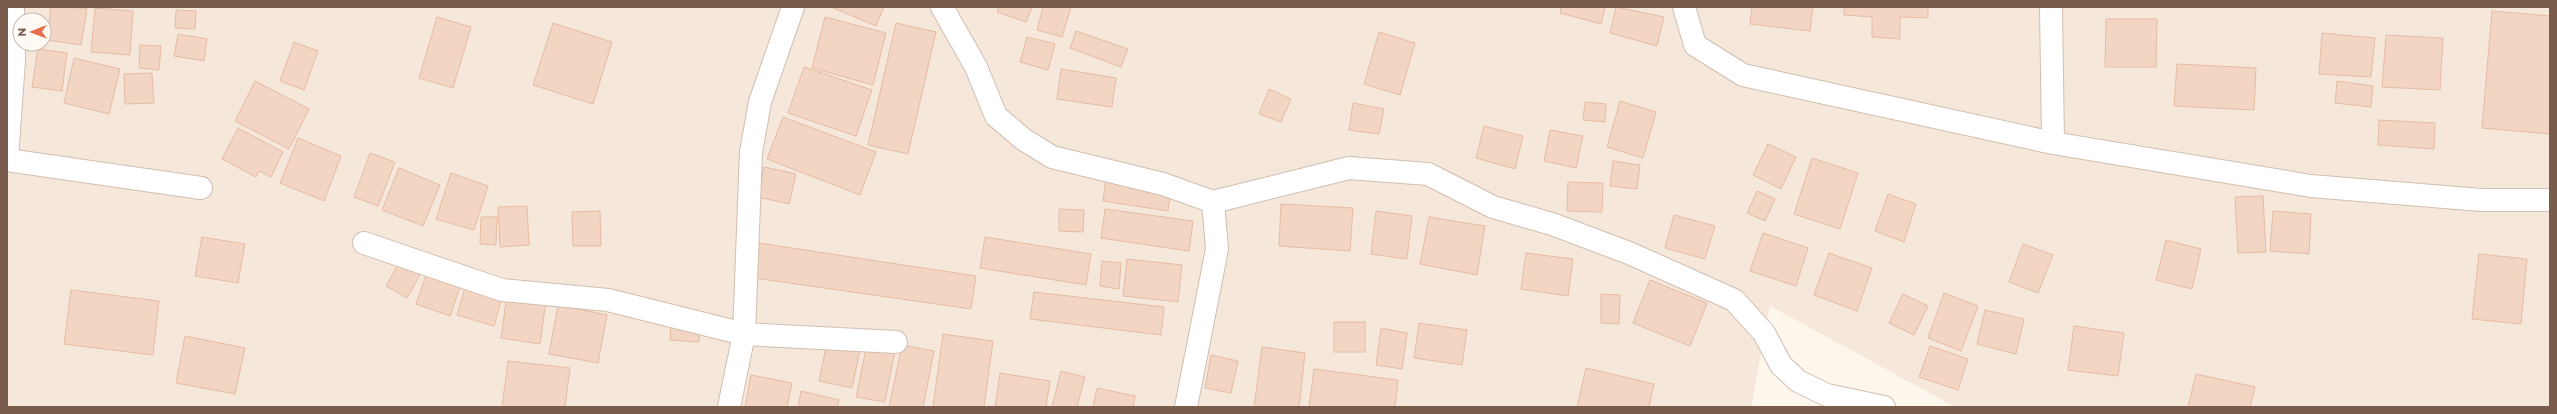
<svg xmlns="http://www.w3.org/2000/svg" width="2557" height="414" viewBox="0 0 2557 414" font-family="Montserrat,sans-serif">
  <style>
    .residential { fill: #f5e8da; fill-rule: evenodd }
    .building { fill: #f3d5c3; stroke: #e6bba3 }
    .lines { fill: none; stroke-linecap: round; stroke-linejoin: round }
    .minor-casing { stroke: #d1beb0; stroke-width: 24 }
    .minor { stroke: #fff; stroke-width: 22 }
  </style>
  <rect width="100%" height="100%" fill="#fdf6ec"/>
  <path class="residential" d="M7,7H2550V407H1955L1770,306L1751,407H7ZM20,20H44V44H20Z"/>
  <g class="building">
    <path d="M51,7L87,8L81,45L47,40Z"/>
    <path d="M831,7H884L876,26Z"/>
    <path d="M999,7H1032L1026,22L997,12Z"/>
    <path d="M1043,7H1071L1062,37L1037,30Z"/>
    <path d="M1561,7H1605L1601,24L1560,13Z"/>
    <path d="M1616,7L1664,17L1657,46L1610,33Z"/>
    <path d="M1752,7H1813L1810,31L1750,24Z"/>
    <path d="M1844,7H1928V18L1900,17V39L1872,37V17L1844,15Z"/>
    <path d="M95,8L133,11L130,55L91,52Z"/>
    <path d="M176,10L196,11L195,29L175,28Z"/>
    <path d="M2492,11L2550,16V134L2482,128Z"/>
    <path d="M437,17L471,27L453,88L419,78Z"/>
    <path d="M825,17L886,33L873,85L812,68Z"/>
    <path d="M2106,19H2157L2156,67H2105Z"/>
    <path d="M553,23L612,42L593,104L533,85Z"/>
    <path d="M896,23L936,32L908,154L868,145Z"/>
    <path d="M1076,31L1128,49L1121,67L1070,48Z"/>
    <path d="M1379,32L1415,43L1400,95L1364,84Z"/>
    <path d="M2322,33L2375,38L2371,77L2319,74Z"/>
    <path d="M178,34L207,39L204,61L174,56Z"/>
    <path d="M2386,35L2443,38L2440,90L2382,87Z"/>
    <path d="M1027,37L1055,44L1048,70L1020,62Z"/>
    <path d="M294,42L318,51L304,90L280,81Z"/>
    <path d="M140,45L161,46L159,70L139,68Z"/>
    <path d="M38,49L67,53L62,91L32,87Z"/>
    <path d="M74,58L120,69L109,114L64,103Z"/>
    <path d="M2177,64L2256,68L2254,110L2174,106Z"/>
    <path d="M804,67L872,90L856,136L788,113Z"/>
    <path d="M1061,69L1116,78L1112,107L1057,99Z"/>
    <path d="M152,73L154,103L125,104L124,74Z"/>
    <path d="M255,81L309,109L289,149L235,121Z"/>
    <path d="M2337,81L2373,86L2371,107L2335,103Z"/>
    <path d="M1269,89L1291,99L1281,122L1259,114Z"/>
    <path d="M1620,101L1656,112L1643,158L1607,147Z"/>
    <path d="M1585,102L1606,104L1605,122L1583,120Z"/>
    <path d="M1353,103L1384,109L1379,134L1349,130Z"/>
    <path d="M783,117L876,152L860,195L767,159Z"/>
    <path d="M2379,120L2435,123L2434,149L2378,145Z"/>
    <path d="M1484,126L1523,136L1515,169L1476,158Z"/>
    <path d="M238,128L283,152L271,177L259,171L256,177L222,159Z"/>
    <path d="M1550,130L1583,136L1576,168L1544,161Z"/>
    <path d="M298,138L341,156L324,201L280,183Z"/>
    <path d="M1768,144L1796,157L1781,189L1753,175Z"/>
    <path d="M370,153L395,162L378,206L354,197Z"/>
    <path d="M1812,158L1858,173L1840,229L1794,214Z"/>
    <path d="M1613,161L1640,165L1637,189L1610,186Z"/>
    <path d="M764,167L796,174L789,204L758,197Z"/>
    <path d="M399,168L440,185L423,226L382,210Z"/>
    <path d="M451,173L488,186L474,230L436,219Z"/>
    <path d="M1106,179L1171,189L1168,211L1103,201Z"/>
    <path d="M1568,182L1603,183L1602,212L1567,211Z"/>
    <path d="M1757,191L1775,199L1765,221L1747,213Z"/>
    <path d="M1888,194L1916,204L1904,242L1875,231Z"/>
    <path d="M2263,196L2266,252L2238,253L2235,197Z"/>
    <path d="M1281,204L1353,208L1350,251L1279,246Z"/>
    <path d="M527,206L529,245L500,247L498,207Z"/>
    <path d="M1059,209L1084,210L1083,232L1059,231Z"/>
    <path d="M1105,209L1193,221L1189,251L1101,238Z"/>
    <path d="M600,211L601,246H573L572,212Z"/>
    <path d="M1376,211L1412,216L1407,259L1371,254Z"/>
    <path d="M2273,211L2311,214L2309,254L2270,251Z"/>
    <path d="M1674,215L1715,226L1705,259L1665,248Z"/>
    <path d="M481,217H497L496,245L480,244Z"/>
    <path d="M1429,217L1485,226L1477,275L1420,264Z"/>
    <path d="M1763,233L1808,248L1796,286L1750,271Z"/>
    <path d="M202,237L245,244L238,283L195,276Z"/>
    <path d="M985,237L1091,254L1086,285L980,268Z"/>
    <path d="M2166,240L2201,249L2192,289L2156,280Z"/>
    <path d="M759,243L976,276L971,309L754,278Z"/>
    <path d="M2023,244L2053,255L2038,293L2009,282Z"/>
    <path d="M1526,253L1573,259L1568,296L1521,289Z"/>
    <path d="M1829,253L1872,268L1857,311L1814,295Z"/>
    <path d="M2479,254L2527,259L2521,324L2472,319Z"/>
    <path d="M1127,259L1182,265L1178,302L1123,296Z"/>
    <path d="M400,261L421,273L407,298L386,286Z"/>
    <path d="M1102,261L1121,263L1119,289L1100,286Z"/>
    <path d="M427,272L461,284L450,316L416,304Z"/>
    <path d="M1650,280L1707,303L1690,346L1633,323Z"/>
    <path d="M466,284L503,294L494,326L457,315Z"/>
    <path d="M71,290L159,301L153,355L64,344Z"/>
    <path d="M1034,292L1164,307L1161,335L1030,319Z"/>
    <path d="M1944,293L1978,306L1961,351L1928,338Z"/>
    <path d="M1601,294L1620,295L1619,324L1601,323Z"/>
    <path d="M1903,294L1928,306L1914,335L1889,323Z"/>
    <path d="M507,295L546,301L540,344L501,338Z"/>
    <path d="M558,305L607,315L598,363L549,354Z"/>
    <path d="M1985,310L2024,319L2016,354L1977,344Z"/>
    <rect x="1334" y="322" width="31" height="30"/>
    <path d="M1419,323L1467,330L1462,365L1414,358Z"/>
    <path d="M671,324L700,326L699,342L670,340Z"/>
    <path d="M2074,326L2124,333L2118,376L2068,370Z"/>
    <path d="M1381,328L1407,333L1402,369L1376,365Z"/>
    <path d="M943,334L993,341L984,407H933Z"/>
    <path d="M185,336L245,348L235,394L176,383Z"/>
    <path d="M827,342L860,349L852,388L819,381Z"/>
    <path d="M867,344L895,350L885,402L856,397Z"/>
    <path d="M902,345L934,351L923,407H889Z"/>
    <path d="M1930,346L1968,359L1958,390L1919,377Z"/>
    <path d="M1262,347L1305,353L1299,407H1254Z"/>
    <path d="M1211,355L1238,361L1231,393L1205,388Z"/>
    <path d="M508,361L570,368L565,407H502Z"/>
    <path d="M1586,368L1654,384L1649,407H1577Z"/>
    <path d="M1314,369L1398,380L1395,407H1309Z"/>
    <path d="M1061,371L1085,377L1077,407H1052Z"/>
    <path d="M1000,373L1050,381L1046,407H995Z"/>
    <path d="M2196,374L2255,387L2250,407H2188Z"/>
    <path d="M751,375L792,383L787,407H745Z"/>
    <path d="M1097,388L1135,396L1133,407H1093Z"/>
    <path d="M801,391L839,400L837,407H798Z"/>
  </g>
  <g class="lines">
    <defs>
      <g id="minor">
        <path d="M942,7L976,67L996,116L1023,139L1052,157L1163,184L1213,202L1217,249L1186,407"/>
        <path d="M1684,7L1695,45L1743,75L2053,143L2311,186L2481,200H2550"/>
        <path d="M2051,7L2053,143"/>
        <path d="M7,159L14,61L13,7"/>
        <path d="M7,160L201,188"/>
        <path d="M1213,202L1349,168L1428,174L1493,207L1552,224L1629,253L1734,300L1764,333L1781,365L1798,381L1827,395L1884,407"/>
        <path d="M364,243L502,290L608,300L744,334L896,342"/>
        <path d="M729,407L744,334L751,152L760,102L793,7"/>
      </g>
    </defs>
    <use href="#minor" class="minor-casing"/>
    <use href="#minor" class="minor"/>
  </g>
  <rect width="2557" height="414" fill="none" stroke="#7a5c4d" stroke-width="16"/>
  <g transform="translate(32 32) rotate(269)"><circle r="19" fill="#fffaf3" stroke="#cabbb1"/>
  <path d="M0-3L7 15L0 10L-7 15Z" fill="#e76f51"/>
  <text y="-6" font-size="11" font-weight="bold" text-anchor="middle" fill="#7a5c4d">N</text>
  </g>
</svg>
